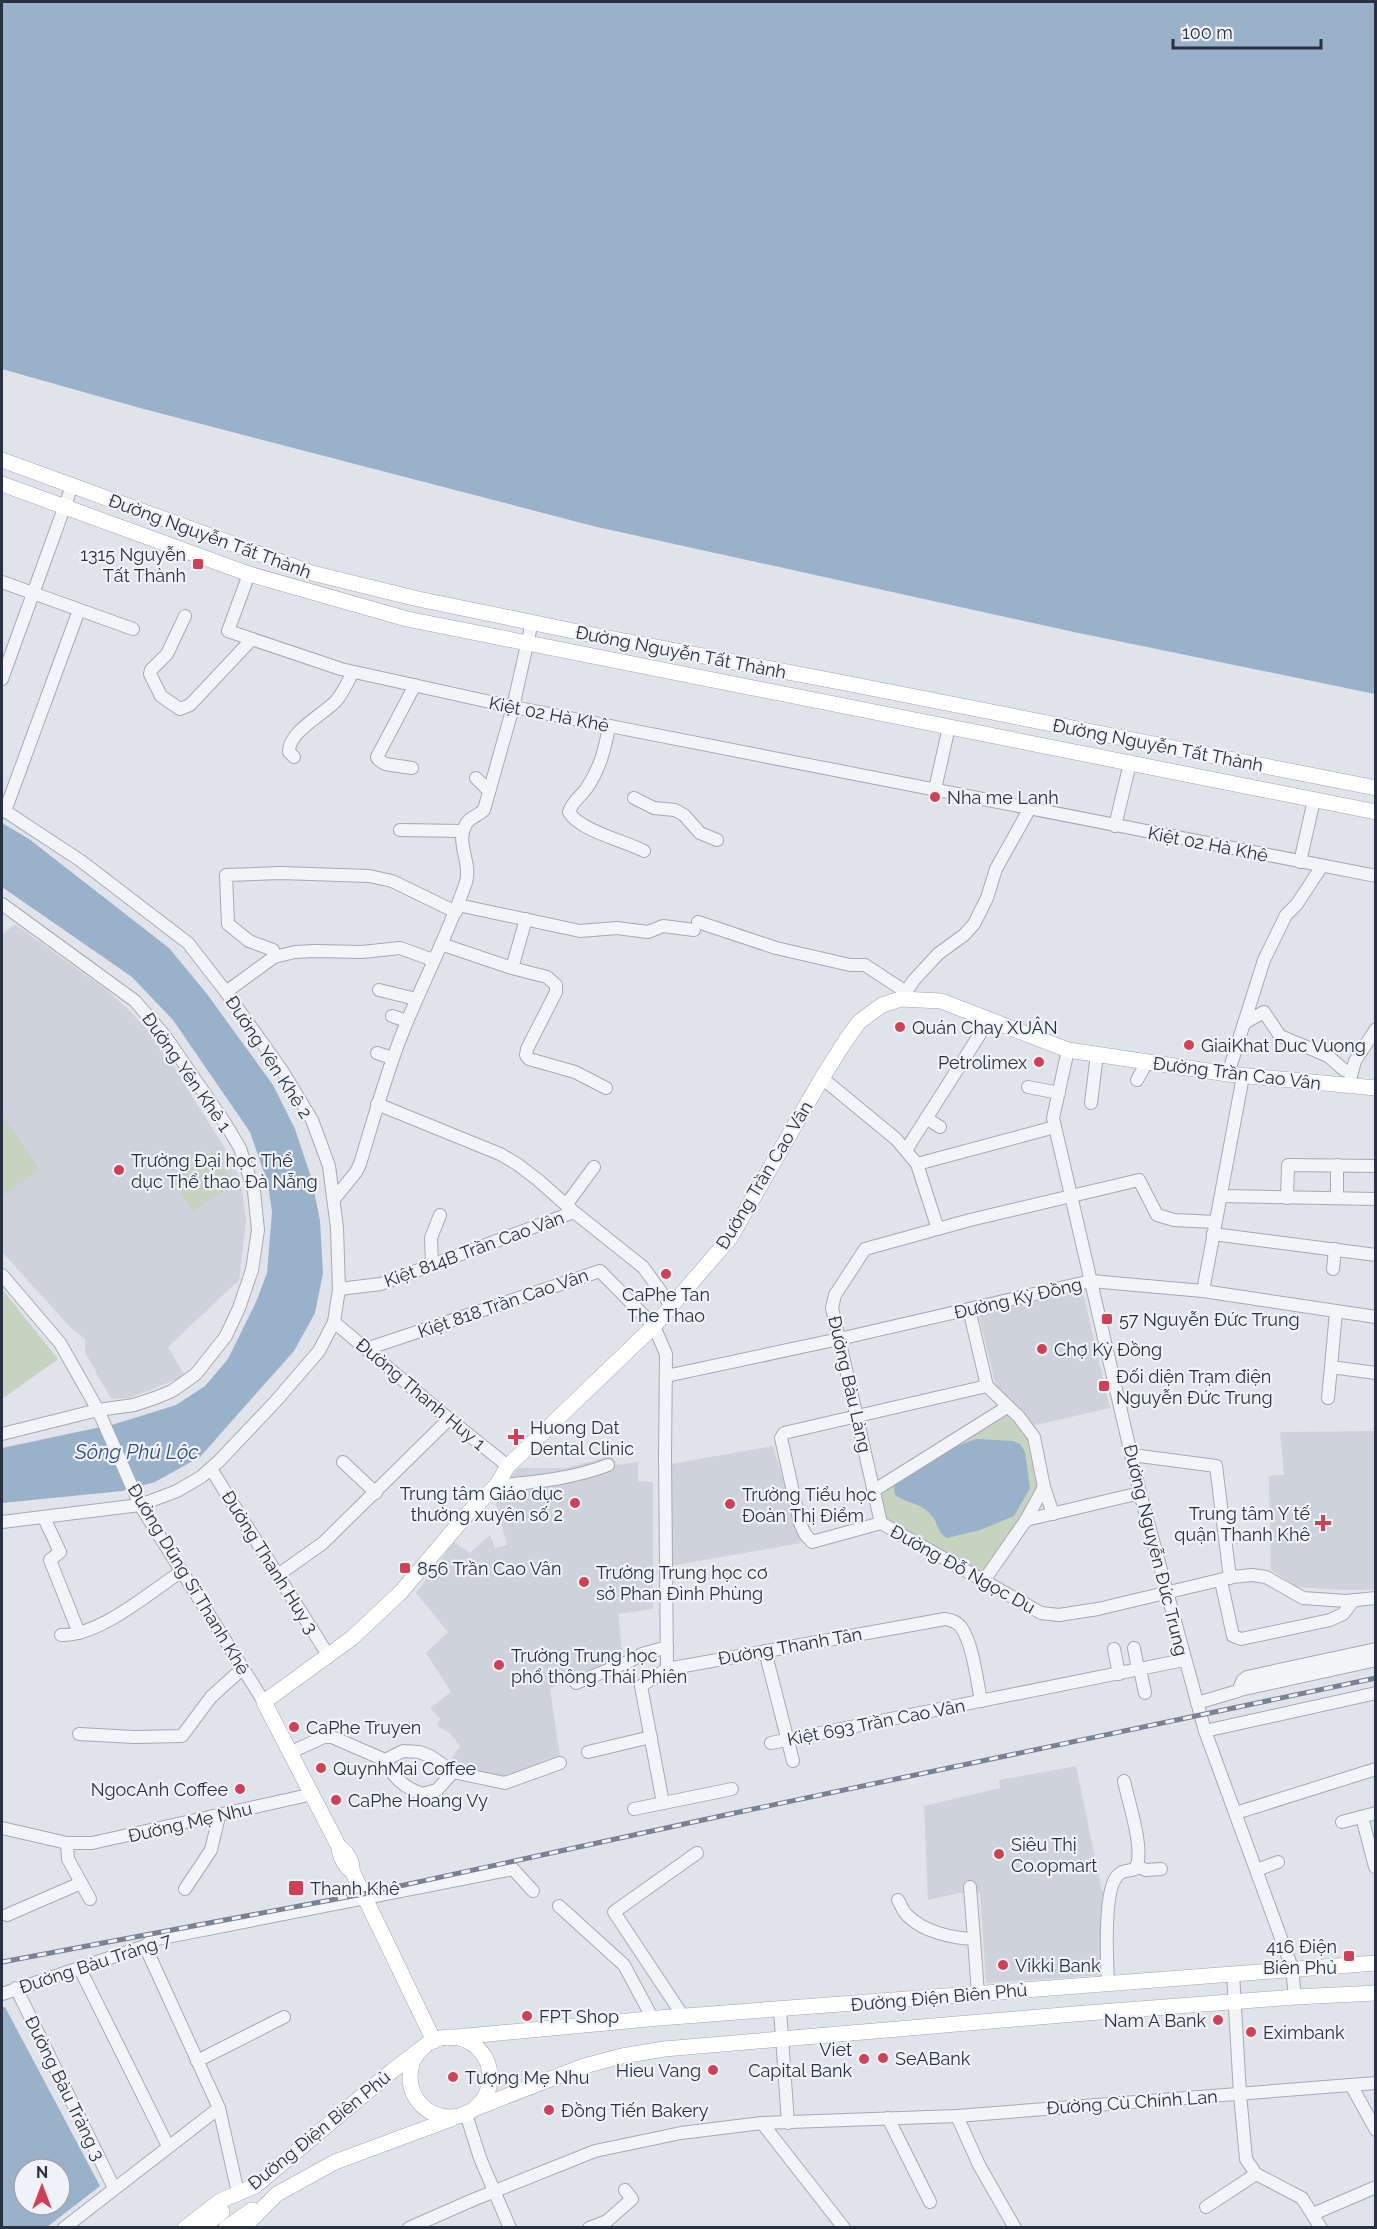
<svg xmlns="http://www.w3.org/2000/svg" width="1377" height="2229" viewBox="0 0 1377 2229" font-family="Raleway,sans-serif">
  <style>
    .built { fill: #ced2db }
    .green { fill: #c5d3c0 }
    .water { fill: #9ab1ca; fill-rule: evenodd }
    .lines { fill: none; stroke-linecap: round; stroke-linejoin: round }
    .minor-casing { stroke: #a5aab3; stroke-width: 14 }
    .major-casing { stroke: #9fa7b5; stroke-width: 16 }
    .minor { stroke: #f2f4f7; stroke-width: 12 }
    .major { stroke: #fff; stroke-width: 15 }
    .rail-casing { stroke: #798293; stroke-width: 5 }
    .rail { stroke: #eff2f6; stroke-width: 3; stroke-dasharray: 9; stroke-linecap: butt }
    .poi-dot { fill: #d14156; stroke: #eff2f6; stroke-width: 2 }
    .labels { text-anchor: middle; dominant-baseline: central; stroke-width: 4.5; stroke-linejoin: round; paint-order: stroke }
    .street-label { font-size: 18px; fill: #283141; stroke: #eff2f6 }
    .poi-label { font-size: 18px; fill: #283141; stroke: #eff2f6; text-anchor: start }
    .water-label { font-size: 20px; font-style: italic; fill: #314f76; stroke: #eff2f6 }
  </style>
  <rect width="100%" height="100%" fill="#e0e3e9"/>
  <g class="built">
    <path d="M15,924L105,989L129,1010L159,1043L231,1158L241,1181L246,1222L239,1280L168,1347L185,1376L130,1398L111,1399L85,1352V1339L71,1328L2,1252V935Z"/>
    <path d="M1082,1288L1110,1408L1032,1426L996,1386L978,1312Z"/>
    <path d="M1375,1431V1590H1344L1297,1587L1271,1570L1269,1476L1284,1475L1280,1432Z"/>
    <path d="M773,1446L802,1543L670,1566L671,1464Z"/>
    <path d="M611,1454L617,1465L638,1462V1481L653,1482V1609L618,1614L623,1658L571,1676L550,1689L560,1757L501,1778L447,1765L460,1746L450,1733L439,1727L437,1724L440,1719L430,1708L451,1692L426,1653L448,1632L416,1593L454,1542L470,1553L490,1535L495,1548L507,1545L493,1493L519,1468H565L597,1460Z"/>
    <path d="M1076,1766L1102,1891H1107L1105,1975L986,1983L980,1893H959L928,1900L924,1806L1000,1788L999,1780Z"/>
  </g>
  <g class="green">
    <path d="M2,1115L40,1170L2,1196Z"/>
    <path d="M212,1150L235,1184L193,1211L170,1178Z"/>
    <path d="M2,1289L58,1359L2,1399Z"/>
    <path d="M1003,1411L1026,1434L1041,1478L1039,1489L987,1572L981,1573L884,1521L877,1490Z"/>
  </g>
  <g class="water">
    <path d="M2,2H1375V694L1074,632L597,527L140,408L2,369Z"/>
    <path d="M2,823L29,839L169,948L207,994L273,1085L295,1129L312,1180L320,1221L323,1273L315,1313L294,1351L200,1457L155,1482L122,1491L2,1503V1448L115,1424L176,1405L205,1386L228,1359L256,1302L267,1273L272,1212L268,1184L250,1132L173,1020L132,977L2,887Z"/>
    <path d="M977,1439L1013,1441L1020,1444L1025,1452L1030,1488L1014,1516L980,1530L947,1538C937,1533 938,1521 930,1514C921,1503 906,1503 895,1495L894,1487C905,1474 960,1442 977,1439Z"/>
    <path d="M5,2007L100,2186L47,2227H2V2008ZM24,2169H60V2205H24Z"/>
  </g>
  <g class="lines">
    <defs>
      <g id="minor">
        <path d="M249,574L228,631L341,669L513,707L1376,876"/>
        <path d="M2,582L133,629"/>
        <path d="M185,616L167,654L151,670L150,674L161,696L180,709L190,705L252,639"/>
        <path d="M2,679L72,486"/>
        <path d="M609,726C605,749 600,769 586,789C580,797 572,802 569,812C580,831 625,841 644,851"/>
        <path d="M294,757L289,752C288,732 324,714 336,701C343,693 348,681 353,672"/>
        <path d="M412,768L385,764L379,760L377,757L415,685"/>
        <path d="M476,778L489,791"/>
        <path d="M935,789L949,727"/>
        <path d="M634,798L654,808L675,810L684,815L700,833L717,840"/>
        <path d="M2,809L81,861L188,943L226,992L283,1072L312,1120L329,1166L337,1228L339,1289L334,1322L319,1351L275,1402L220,1460L201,1477L177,1491L140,1505L2,1522"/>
        <path d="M5,811L79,610"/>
        <path d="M1115,826L1130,763"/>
        <path d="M400,830L463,831"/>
        <path d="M1300,862L1314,800"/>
        <path d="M2,904L135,1001L165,1036L225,1123L240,1148L254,1191L258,1230L252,1270L239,1308L226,1336L196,1374L172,1391L155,1398L134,1405L98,1410L2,1434"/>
        <path d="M458,905L580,931L617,928L648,932L663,926L694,930"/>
        <path d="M698,922L776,948L850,965H865L906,992"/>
        <path d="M441,944L512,968L547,977L556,985V992L527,1049L526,1055L529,1059L575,1072L606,1088"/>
        <path d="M274,957L273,950L249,941L228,924L226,875L281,873L369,876L392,881L456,912"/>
        <path d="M512,968L526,919"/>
        <path d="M379,990L416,999"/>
        <path d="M226,992L274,957L295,952L315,951L362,952L400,948L433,960"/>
        <path d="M901,999L914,980L938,954L964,935L974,924L987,898L996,869L1030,808"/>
        <path d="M392,1016L407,1021"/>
        <path d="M1244,1023L1264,1012L1280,1036L1328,1056L1344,1070L1352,1072"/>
        <path d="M1068,1050L1053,1118L1140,1493L1205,1731L1292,1968L1295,1997"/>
        <path d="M377,1053L392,1058"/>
        <path d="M1228,1074L1264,960L1286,915L1297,904L1322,866"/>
        <path d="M822,1078L896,1139L917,1164L938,1229"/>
        <path d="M1137,1080L1147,1062"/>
        <path d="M1350,1080L1355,1061L1376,1029"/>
        <path d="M1028,1087L1059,1093"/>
        <path d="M1091,1103L1097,1054"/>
        <path d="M377,1104L500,1154L517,1164L538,1180L574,1212L643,1267L672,1307"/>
        <path d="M926,1118L940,1127"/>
        <path d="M906,1150L989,1020"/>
        <path d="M917,1164L1055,1127"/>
        <path d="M1221,1196L1376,1199"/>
        <path d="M335,1198L356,1172L360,1164C374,1118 386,1073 404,1029C424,980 449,932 466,882C472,862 455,843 466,824C470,817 478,816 484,810L513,707L532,622"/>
        <path d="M1287,1198L1288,1165L1376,1166"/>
        <path d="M1337,1198V1165"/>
        <path d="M566,1205L594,1167"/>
        <path d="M1213,1234L1376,1255"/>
        <path d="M432,1265L431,1238L440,1215"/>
        <path d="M1333,1269L1335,1249"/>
        <path d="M2,1275L60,1343L98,1410L140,1505L264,1702"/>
        <path d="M339,1289L381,1284L574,1212"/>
        <path d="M1203,1291L1243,1076"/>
        <path d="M969,1309L987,1386L1019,1417L1034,1437L1044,1487L1026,1520L983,1582"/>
        <path d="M1336,1312L1331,1367L1376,1373"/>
        <path d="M334,1322L449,1419L508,1466"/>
        <path d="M366,1349L600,1271L654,1326L666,1354L665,1457L667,1669"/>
        <path d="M666,1376L839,1339L1091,1281L1203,1291L1376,1317"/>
        <path d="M987,1386L784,1433L781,1438L800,1523L805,1534L812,1542L881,1523L1041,1613L1059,1615L1098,1609L1232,1577L1252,1575L1266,1577L1303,1598L1346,1601L1376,1598"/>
        <path d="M1328,1398L1331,1367"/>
        <path d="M1132,1455L1216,1466L1230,1578"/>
        <path d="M343,1462L376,1493"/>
        <path d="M211,1469L328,1655"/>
        <path d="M496,1486C534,1482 572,1479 608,1465"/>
        <path d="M1044,1487L1053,1514"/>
        <path d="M873,1491L1007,1407"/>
        <path d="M44,1518L60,1552L50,1560L79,1633"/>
        <path d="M1026,1520L1140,1493"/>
        <path d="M881,1523L832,1308L835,1295L865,1249L970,1220L1139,1180L1157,1215L1174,1220L1215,1222"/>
        <path d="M278,1575L323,1543L449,1419"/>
        <path d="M1221,1581L1233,1636L1241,1639L1330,1620L1343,1614L1354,1600"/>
        <path d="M61,1635C100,1636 150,1592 182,1571"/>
        <path d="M1134,1648L1138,1669"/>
        <path d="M1114,1649L1119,1674"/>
        <path d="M765,1651L793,1761"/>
        <path d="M1140,1669L1145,1693"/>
        <path d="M576,1683L630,1661L642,1654L667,1647"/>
        <path d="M1240,1690L1376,1660"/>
        <path d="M1197,1703L1238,1691L1243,1680L1247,1677L1376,1649"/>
        <path d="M1205,1731L1376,1693"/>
        <path d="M79,1734L134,1737L182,1736L211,1697L243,1668"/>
        <path d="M771,1743L1184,1660"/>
        <path d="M291,1752L324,1737H332L385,1760L403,1751L419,1752L430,1756L453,1772L505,1783L560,1763"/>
        <path d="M588,1752L651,1737"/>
        <path d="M385,1760C392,1777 405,1788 422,1794L437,1790L453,1772"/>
        <path d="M663,1803L641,1686L667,1669L945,1619C952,1620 957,1622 961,1627C973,1644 977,1681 981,1701"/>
        <path d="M634,1809L732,1789"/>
        <path d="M1236,1813L1376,1769"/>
        <path d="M1362,1817L1375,1867"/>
        <path d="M1342,1822L1376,1813"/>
        <path d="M2,1828L67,1843H92L313,1794"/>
        <path d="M67,1843L68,1859L90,1899"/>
        <path d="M1137,1866L1146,1870L1161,1869"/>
        <path d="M1257,1870L1278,1862"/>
        <path d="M970,1887L974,1939"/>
        <path d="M185,1889L211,1850L219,1816"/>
        <path d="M898,1900C901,1905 903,1912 908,1916C924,1932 952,1938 974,1939L978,1994"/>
        <path d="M559,1906L624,1965L653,2019"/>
        <path d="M7,1915L81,1883"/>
        <path d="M145,1946L219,2108L238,2193"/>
        <path d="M80,1969L168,2146"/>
        <path d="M1233,1973L1240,2094L1246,2159L1256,2174L1302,2198L1321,2228"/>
        <path d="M1108,1983C1107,1962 1103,1889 1118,1875C1122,1870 1130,1871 1135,1869C1146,1853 1128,1801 1124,1781"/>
        <path d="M16,1988L114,2188"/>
        <path d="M2,1994L145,1946L152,1940L513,1869L533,1891"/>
        <path d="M780,2009L788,2123"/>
        <path d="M683,2016L614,1912L697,1853"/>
        <path d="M197,2061L284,2017"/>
        <path d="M1351,2085L1376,2130"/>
        <path d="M466,2114L480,2158L510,2228"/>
        <path d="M957,2116L979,2165L1015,2228"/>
        <path d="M888,2118L930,2202"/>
        <path d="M762,2123L844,2228"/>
        <path d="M1206,2207L1256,2174"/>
        <path d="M1313,2214L1376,2187"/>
        <path d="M64,2228L219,2108"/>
        <path d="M409,2228L475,2199L595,2151L681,2133L762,2123L957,2116L1376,2083"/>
        <path d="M589,2228L607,2221L632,2199L625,2190"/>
      </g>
      <g id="major">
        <path d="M2,460L312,573L418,599L588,634L845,683L1376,788"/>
        <path d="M2,484L249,574L407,619L1376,812"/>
        <path d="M339,1847C347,1851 353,1863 352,1871C345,1867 339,1855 339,1847L264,1702L352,1638L401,1592L469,1512L496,1486L508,1466L654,1326L730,1238L822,1078L846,1040L859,1022L882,1005L901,999L941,1001L1068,1050L1228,1074L1376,1088"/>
        <path d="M352,1871L434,2041"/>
        <circle cx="450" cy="2077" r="40"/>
        <path d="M446,2038L659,2018L1376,1963"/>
        <path d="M476,2108L584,2066L622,2056L664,2049L1074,2014L1295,1997L1376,1993"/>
        <path d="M185,2228L220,2201L255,2186L392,2071L422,2048"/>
        <path d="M202,2228L222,2212"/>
        <path d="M226,2228L252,2210"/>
        <path d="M243,2228L277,2194L335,2162L451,2119"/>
      </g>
    </defs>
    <use href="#minor" class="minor-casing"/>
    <use href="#major" class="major-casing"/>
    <use href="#minor" class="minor"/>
    <use href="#major" class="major"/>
    <defs>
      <path id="rail" d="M2,1962L363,1894L744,1811L1376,1678"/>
    </defs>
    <use href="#rail" class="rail-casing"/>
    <use href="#rail" class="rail"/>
  </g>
  <g class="poi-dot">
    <rect x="192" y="558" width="12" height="12" rx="3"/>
    <circle cx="935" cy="797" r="6"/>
    <circle cx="900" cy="1027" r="6"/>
    <circle cx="1189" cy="1045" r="6"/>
    <circle cx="1039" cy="1062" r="6"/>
    <circle cx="119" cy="1170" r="6"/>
    <circle cx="666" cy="1274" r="6"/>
    <rect x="1101" y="1313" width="12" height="12" rx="3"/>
    <circle cx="1042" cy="1349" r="6"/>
    <rect x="1098" y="1380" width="12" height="12" rx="3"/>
    <path d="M513 1428h6v6h6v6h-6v6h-6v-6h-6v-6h6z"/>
    <circle cx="575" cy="1503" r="6"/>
    <circle cx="730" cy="1504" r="6"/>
    <path d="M1320 1514h6v6h6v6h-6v6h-6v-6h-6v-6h6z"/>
    <rect x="399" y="1562" width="12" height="12" rx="3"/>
    <circle cx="584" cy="1582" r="6"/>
    <circle cx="499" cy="1665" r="6"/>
    <circle cx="294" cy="1727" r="6"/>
    <circle cx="321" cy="1768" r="6"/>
    <circle cx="240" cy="1789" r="6"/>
    <circle cx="336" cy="1800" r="6"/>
    <circle cx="999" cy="1854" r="6"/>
    <rect x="288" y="1880" width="16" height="16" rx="3"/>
    <rect x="1343" y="1950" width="12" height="12" rx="3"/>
    <circle cx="1003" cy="1965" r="6"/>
    <circle cx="527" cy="2016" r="6"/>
    <circle cx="1218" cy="2020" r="6"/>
    <circle cx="1251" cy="2032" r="6"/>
    <circle cx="883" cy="2058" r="6"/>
    <circle cx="864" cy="2059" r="6"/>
    <circle cx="713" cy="2070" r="6"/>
    <circle cx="453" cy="2077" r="6"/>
    <circle cx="549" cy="2110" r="6"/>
  </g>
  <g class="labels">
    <g class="street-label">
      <text transform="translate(210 536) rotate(20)">Đường Nguyễn Tất Thành</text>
      <text transform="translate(681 652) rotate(11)">Đường Nguyễn Tất Thành</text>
      <text transform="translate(549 714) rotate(11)">Kiệt 02 Hà Khê</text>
      <text transform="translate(1158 745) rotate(11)">Đường Nguyễn Tất Thành</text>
      <text transform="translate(1208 844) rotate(11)">Kiệt 02 Hà Khê</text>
      <text transform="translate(269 1057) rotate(57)">Đường Yên Khê 2</text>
      <text transform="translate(187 1072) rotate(55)">Đường Yên Khê 1</text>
      <text transform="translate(1237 1073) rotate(7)">Đường Trần Cao Vân</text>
      <text transform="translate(764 1175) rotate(-59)">Đường Trần Cao Vân</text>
      <text transform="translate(474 1249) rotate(-20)">Kiệt 814B Trần Cao Vân</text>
      <text transform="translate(1018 1298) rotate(-13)">Đường Kỳ Đồng</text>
      <text transform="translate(503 1303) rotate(-19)">Kiệt 818 Trần Cao Vân</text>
      <text transform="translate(850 1384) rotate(77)">Đường Bàu Làng</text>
      <text transform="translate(421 1394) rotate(40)">Đường Thanh Huy 1</text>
      <text transform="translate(1156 1550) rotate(76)">Đường Nguyễn Đức Trung</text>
      <text transform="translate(270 1562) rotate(58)">Đường Thanh Huy 3</text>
      <text transform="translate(963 1569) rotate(29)">Đường Đỗ Ngọc Du</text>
      <text transform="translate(189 1579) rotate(59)">Đường Dũng Sĩ Thanh Khê</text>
      <text transform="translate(790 1646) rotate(-10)">Đường Thanh Tân</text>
      <text transform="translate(876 1722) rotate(-11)">Kiệt 693 Trần Cao Vân</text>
      <text transform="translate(190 1822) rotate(-13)">Đường Mẹ Nhu</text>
      <text transform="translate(95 1963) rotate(-18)">Đường Bàu Trảng 7</text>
      <text transform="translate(939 1997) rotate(-5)">Đường Điện Biên Phủ</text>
      <text transform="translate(65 2088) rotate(64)">Đường Bàu Trảng 3</text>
      <text transform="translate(1132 2102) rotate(-4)">Đường Cù Chính Lan</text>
      <text transform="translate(319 2130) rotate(-39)">Đường Điện Biên Phủ</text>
    </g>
    <g class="poi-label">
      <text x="186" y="554" text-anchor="end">1315 Nguyễn<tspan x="186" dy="21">Tất Thành</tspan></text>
      <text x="947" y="797">Nha me Lanh</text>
      <text x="912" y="1027">Quán Chay XUÂN</text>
      <text x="1201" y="1045">GiaiKhat Duc Vuong</text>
      <text x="1027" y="1062" text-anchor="end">Petrolimex</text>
      <text x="131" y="1160">Trường Đại học Thể<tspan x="131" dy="21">dục Thể thao Đà Nẵng</tspan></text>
      <text x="666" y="1294" text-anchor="middle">CaPhe Tan<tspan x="666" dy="21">The Thao</tspan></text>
      <text x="1119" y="1319">57 Nguyễn Đức Trung</text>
      <text x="1054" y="1349">Chợ Kỳ Đồng</text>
      <text x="1116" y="1376">Đối diện Trạm điện<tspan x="1116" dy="21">Nguyễn Đức Trung</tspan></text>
      <text x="530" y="1427">Huong Dat<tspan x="530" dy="21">Dental Clinic</tspan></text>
      <text x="563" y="1493" text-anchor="end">Trung tâm Giáo dục<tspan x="563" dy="21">thường xuyên số 2</tspan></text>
      <text x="742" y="1494">Trường Tiểu học<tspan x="742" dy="21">Đoàn Thị Điểm</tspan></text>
      <text x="1310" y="1513" text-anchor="end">Trung tâm Y tế<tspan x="1310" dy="21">quận Thanh Khê</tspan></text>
      <text x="417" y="1568">856 Trần Cao Vân</text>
      <text x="596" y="1572">Trường Trung học cơ<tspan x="596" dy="21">sở Phan Đình Phùng</tspan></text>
      <text x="511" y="1655">Trường Trung học<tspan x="511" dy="21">phổ thông Thái Phiên</tspan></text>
      <text x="306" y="1727">CaPhe Truyen</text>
      <text x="333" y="1768">QuynhMai Coffee</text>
      <text x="228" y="1789" text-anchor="end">NgocAnh Coffee</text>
      <text x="348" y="1800">CaPhe Hoang Vy</text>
      <text x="1011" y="1844">Siêu Thị<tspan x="1011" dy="21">Co.opmart</tspan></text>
      <text x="310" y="1888">Thanh Khê</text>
      <text x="1337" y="1946" text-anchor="end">416 Điện<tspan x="1337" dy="21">Biên Phủ</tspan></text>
      <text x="1015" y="1965">Vikki Bank</text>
      <text x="539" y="2016">FPT Shop</text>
      <text x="1206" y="2020" text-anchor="end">Nam A Bank</text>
      <text x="1263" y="2032">Eximbank</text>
      <text x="852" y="2049" text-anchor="end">Viet<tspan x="852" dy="21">Capital Bank</tspan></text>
      <text x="895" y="2058">SeABank</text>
      <text x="701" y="2070" text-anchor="end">Hieu Vang</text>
      <text x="465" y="2077">Tượng Mẹ Nhu</text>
      <text x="561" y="2110">Đồng Tiến Bakery</text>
    </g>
    <g class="water-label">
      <text x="137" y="1452">Sông Phú Lộc</text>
    </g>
  </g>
  <rect width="1377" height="2229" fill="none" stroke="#283141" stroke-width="6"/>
  <g transform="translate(42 2187)"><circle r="28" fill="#eff2f6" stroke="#9fa5ae" stroke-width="1.5"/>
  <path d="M0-4.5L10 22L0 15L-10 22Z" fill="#d14156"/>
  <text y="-9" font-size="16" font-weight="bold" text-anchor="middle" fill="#283141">N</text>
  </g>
  <path d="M1173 39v9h148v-9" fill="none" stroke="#283141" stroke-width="3"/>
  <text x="1182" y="39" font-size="18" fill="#283141" stroke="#eff2f6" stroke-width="4.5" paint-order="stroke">100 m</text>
</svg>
